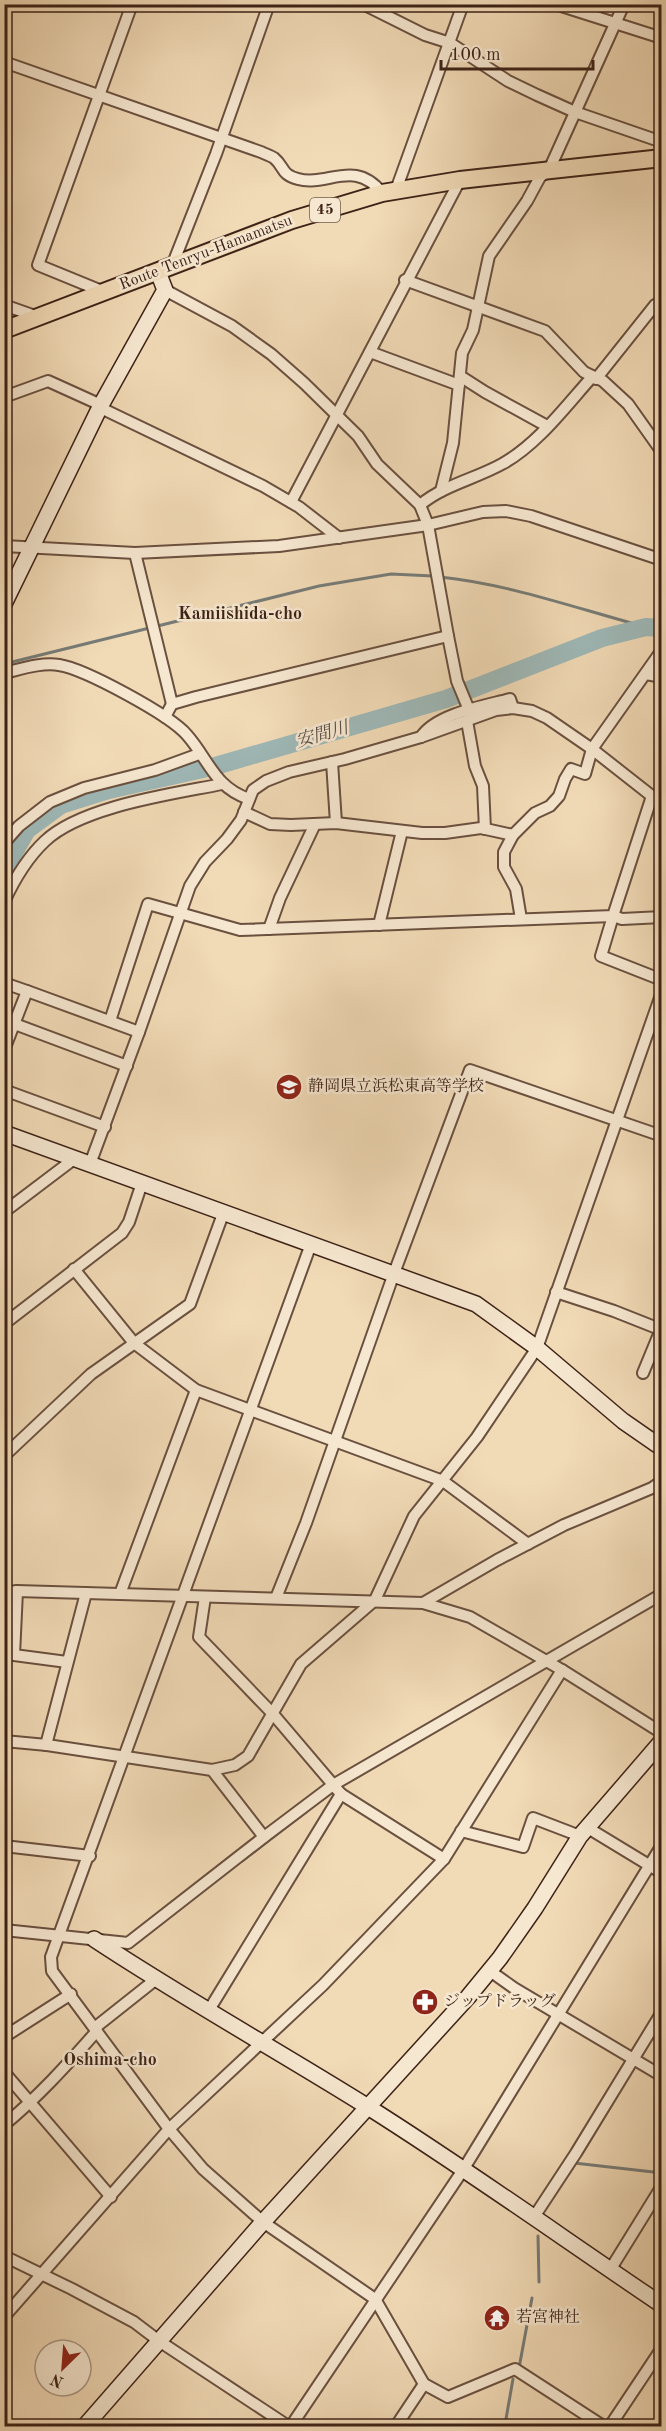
<svg xmlns="http://www.w3.org/2000/svg" width="666" height="2431" viewBox="0 0 666 2431" font-family="'Old Standard TT','Noto Serif JP',serif">
  <style>
    .lines { fill: none; stroke-linecap: round; stroke-linejoin: round }
    .stream { stroke: #777c77; stroke-width: 3 }
    .river { stroke: #9eb8b7; stroke-width: 18 }
    .street-casing { stroke: #6a503f; stroke-width: 14 }
    .secondary-casing { stroke: #3d2217; stroke-width: 18 }
    .primary-casing { stroke: #3d2217; stroke-width: 20 }
    .street { stroke: #f6e7d0; stroke-width: 10 }
    .secondary { stroke: #f6e7d0; stroke-width: 15 }
    .primary { stroke: #f1dab6; stroke-width: 16 }
    .labels { text-anchor: middle; dominant-baseline: central; stroke-width: 5; stroke-linejoin: round; paint-order: stroke }
    .shield { fill: #f6e7d0; stroke: #745d4e; stroke-width: 1.5 }
    .shield-label { font-size: 15px; font-weight: bold; fill: #3d2217 }
    .street-label { font-size: 16px; fill: #3d2217; stroke: #f6e7d0 }
    .poi-label { font-size: 16px; fill: #3d2217; stroke: #f6e7d0; text-anchor: start }
    .neighbourhood-label { font-size: 18px; font-weight: bold; fill: #3d2217; stroke: #f6e7d0 }
    .water-label { font-size: 18px; font-style: italic; fill: #5a4f47; stroke: #f6e7d0 }
  </style>
  <rect width="100%" height="100%" fill="#f1dab6"/>
  <filter id="stains"><feTurbulence type="fractalNoise" baseFrequency=".00333" numOctaves="4"/><feColorMatrix values="0 0 0 0 .2 0 0 0 0 .09 0 0 0 0 .02 0 0 0 .5 -.17"/></filter>
  <radialGradient id="worn" r=".72"><stop offset=".6" stop-color="#630" stop-opacity="0"/><stop offset="1" stop-color="#630" stop-opacity=".3"/></radialGradient>
  <g class="lines">
    <g class="stream">
      <path d="M440,577C509,584 578,609 646,627"/>
      <path d="M4,664L319,586L391,574L433,576"/>
      <path d="M323,1799L331,1793"/>
      <path d="M242,1861L306,1812"/>
      <path d="M574,2163L662,2173"/>
      <path d="M538,2236L539,2282"/>
      <path d="M519,2368L532,2298"/>
      <path d="M501,2426L506,2419L513,2379"/>
    </g>
    <path class="river" d="M4,870L27,830L61,805L109,790L212,767L446,699L602,638L646,627L662,628"/>
    <defs>
      <g id="street">
        <path d="M363,4L425,35L450,43L508,81L537,95L575,112L662,142"/>
        <path d="M555,4L662,38"/>
        <path d="M4,62L261,152C265,154 271,156 274,158C285,167 280,174 298,179C327,187 355,158 382,193"/>
        <path d="M396,190L463,4"/>
        <path d="M172,266L216,154L269,4"/>
        <path d="M405,280L545,331L584,372L603,381L628,404L662,452"/>
        <path d="M165,290L232,326L271,354L304,383L358,436L377,464L420,505L428,525L448,636L457,681L469,710"/>
        <path d="M104,292L38,265L132,4"/>
        <path d="M4,305L38,317"/>
        <path d="M370,352L459,385"/>
        <path d="M460,376L485,392L547,426"/>
        <path d="M596,379L655,305L662,301"/>
        <path d="M4,397L48,381L101,405L105,410L263,486L299,507L339,538"/>
        <path d="M441,491L453,443L462,353L473,330L489,256L527,201L540,177L549,170L624,4"/>
        <path d="M291,502L460,180"/>
        <path d="M420,505C444,485 475,479 502,464C537,445 565,407 592,377"/>
        <path d="M4,546L135,553L279,546L428,525L483,512L506,511L531,516L662,560"/>
        <path d="M135,553L172,704"/>
        <path d="M4,673C21,669 42,662 59,665C85,669 170,715 187,735C209,760 214,787 249,799"/>
        <path d="M646,674L662,677"/>
        <path d="M165,717L172,704L196,697L448,636"/>
        <path d="M467,721L475,766L483,786L485,829"/>
        <path d="M421,737C436,714 484,706 510,699L513,708"/>
        <path d="M332,762L336,823"/>
        <path d="M244,812L270,824L291,825L336,823L422,833H445L481,828L513,835"/>
        <path d="M4,843L19,826L50,802L84,788L155,770L199,754"/>
        <path d="M4,902C14,880 27,858 45,841C82,806 173,794 222,784"/>
        <path d="M662,917L622,919L613,916L601,956L662,980"/>
        <path d="M521,919L516,889L504,867V852L513,835L535,813L550,806L559,796L565,779L571,769L585,774L592,749L662,650"/>
        <path d="M379,925L402,831"/>
        <path d="M269,929L280,898L315,824"/>
        <path d="M4,983L27,991"/>
        <path d="M4,1020L127,1066"/>
        <path d="M110,1021L148,904L240,930L613,916L652,796"/>
        <path d="M4,1050L27,991L139,1032"/>
        <path d="M4,1090L105,1127"/>
        <path d="M90,1164L139,1032L190,886L205,862L227,839L241,820L253,790L266,781L289,772L345,759L421,737L496,710L513,708L532,711L547,718L592,749L662,804"/>
        <path d="M4,1212L74,1159"/>
        <path d="M311,1244L51,1957L52,1971L169,2129L203,2169L263,2222L375,2299L424,2384L448,2397L515,2369L603,2426"/>
        <path d="M74,1269L134,1343L196,1390L443,1481L528,1544"/>
        <path d="M556,1292L614,1311L662,1330"/>
        <path d="M4,1324L122,1233L129,1222L142,1183"/>
        <path d="M643,1373L662,1327"/>
        <path d="M4,1456L91,1374L190,1304L223,1214"/>
        <path d="M17,1591L14,1655L67,1662"/>
        <path d="M4,1593L17,1591L423,1603L470,1617L562,1670L662,1733"/>
        <path d="M120,1594L196,1390"/>
        <path d="M205,1597L199,1637L273,1714L341,1794L209,2010"/>
        <path d="M276,1598L306,1523L393,1276L470,1070L662,1136"/>
        <path d="M423,1603L497,1560L564,1525L652,1488L662,1481"/>
        <path d="M4,1741L47,1745L212,1770L264,1837L333,1785L662,1594"/>
        <path d="M46,1745L86,1593"/>
        <path d="M212,1770L235,1765L248,1756L301,1664L375,1600L414,1516L477,1437L537,1348L662,992"/>
        <path d="M341,1794L444,1859"/>
        <path d="M588,1828L662,1873"/>
        <path d="M461,1831L523,1847L533,1818L580,1836"/>
        <path d="M4,1846L90,1856"/>
        <path d="M4,1930L128,1943L264,1837"/>
        <path d="M490,1971L514,1988L662,2076"/>
        <path d="M4,2037L71,1994"/>
        <path d="M4,2072L111,2197"/>
        <path d="M4,2125C38,2097 67,2065 96,2032L97,2026L155,1980"/>
        <path d="M534,2217L576,2153L662,2012"/>
        <path d="M4,2256L72,2289L134,2322L159,2341L288,2426"/>
        <path d="M610,2270L662,2186"/>
        <path d="M4,2317L169,2129L323,1985L444,1859L562,1670"/>
        <path d="M291,2426L463,2170L662,1845"/>
        <path d="M396,2426L424,2384"/>
        <path d="M610,2426L662,2348"/>
      </g>
      <g id="secondary">
        <path d="M4,604L101,405L165,290L158,272"/>
        <path d="M4,1133L476,1304L537,1348L623,1421L662,1448"/>
        <path d="M94,1939C183,1998 277,2050 368,2107C468,2170 564,2239 662,2305"/>
        <path d="M85,2426L263,2222L468,1997L500,1958L535,1908L580,1836L662,1741"/>
      </g>
      <path id="primary" d="M4,330L292,220L382,193L460,180L662,158"/>
    </defs>
    <use href="#street" class="street-casing"/>
    <use href="#secondary" class="secondary-casing"/>
    <use href="#primary" class="primary-casing"/>
    <use href="#street" class="street"/>
    <use href="#secondary" class="secondary"/>
    <use href="#primary" class="primary"/>
  </g>
  <defs>
    <symbol id="school-disc" viewBox="-11 -11 22 22"><circle r="9.5" fill="#8f2418" stroke="#f6e7d0"/><path d="M0-5L7-2L0 1L-7-2ZM-4 1L0 2.5L4 1V4Q0 6-4 4Z" fill="#fff"/></symbol>
    <symbol id="pharmacy-disc" viewBox="-11 -11 22 22"><circle r="9.5" fill="#8f2418" stroke="#f6e7d0"/><path d="M-2-6h4v4h4v4h-4v4h-4v-4h-4v-4h4Z" fill="#fff"/></symbol>
    <symbol id="temple-disc" viewBox="-11 -11 22 22"><circle r="9.5" fill="#8f2418" stroke="#f6e7d0"/><path d="M0-6L5-2H3V0L6.5 2.5H4V6H1.5V3h-3V6H-4V2.5H-6.5L-3 0V-2H-5Z" fill="#fff"/></symbol>
  </defs>
  <g fill-rule="evenodd">
    <use href="#school-disc" x="274" y="1072" width="30" height="30"/>
    <use href="#pharmacy-disc" x="410" y="1987" width="30" height="30"/>
    <use href="#temple-disc" x="482" y="2303" width="30" height="30"/>
  </g>
  <g class="labels">
    <rect class="shield" x="310" y="198" width="30" height="24" rx="4.5"/>
    <g class="shield-label">
      <text x="325" y="210">45</text>
    </g>
    <g class="street-label">
      <text transform="translate(206 253) rotate(-21)">Route Tenryu-Hamamatsu</text>
    </g>
    <g class="poi-label">
      <text x="308" y="1087">静岡県立浜松東高等学校</text>
      <text x="444" y="2002">ジップドラッグ</text>
      <text x="516" y="2318">若宮神社</text>
    </g>
    <g class="neighbourhood-label">
      <text x="240" y="614">Kamiishida-cho</text>
      <text x="110" y="2060">Oshima-cho</text>
    </g>
    <g class="water-label">
      <text transform="translate(322 735) rotate(-16)">安間川</text>
    </g>
  </g>
  <rect width="666" height="2431" fill="none" stroke="#f1dab6" stroke-width="24"/>
  <rect x="6" y="6" width="654" height="2419" fill="none" stroke="#3d2217" stroke-width="3"/>
  <rect x="12" y="12" width="642" height="2407" fill="none" stroke="#3d2217" stroke-width="1.5"/>
  <g transform="translate(63 2368) rotate(205)"><circle r="28" fill="#f6e7d0" stroke="#ac9886" stroke-width="1.5"/>
  <path d="M0-4.5L10 22L0 15L-10 22Z" fill="#8f2418"/>
  <text y="-9" font-size="16" font-weight="bold" text-anchor="middle" fill="#3d2217">N</text>
  </g>
  <path d="M441 60v9h152v-9" fill="none" stroke="#3d2217" stroke-width="3"/>
  <text x="450" y="60" font-size="18" fill="#3d2217" stroke="#f6e7d0" stroke-width="4.5" paint-order="stroke">100 m</text>
  <rect width="100%" height="100%" filter="url(#stains)"/>
  <rect width="100%" height="100%" fill="url(#worn)"/>
</svg>
